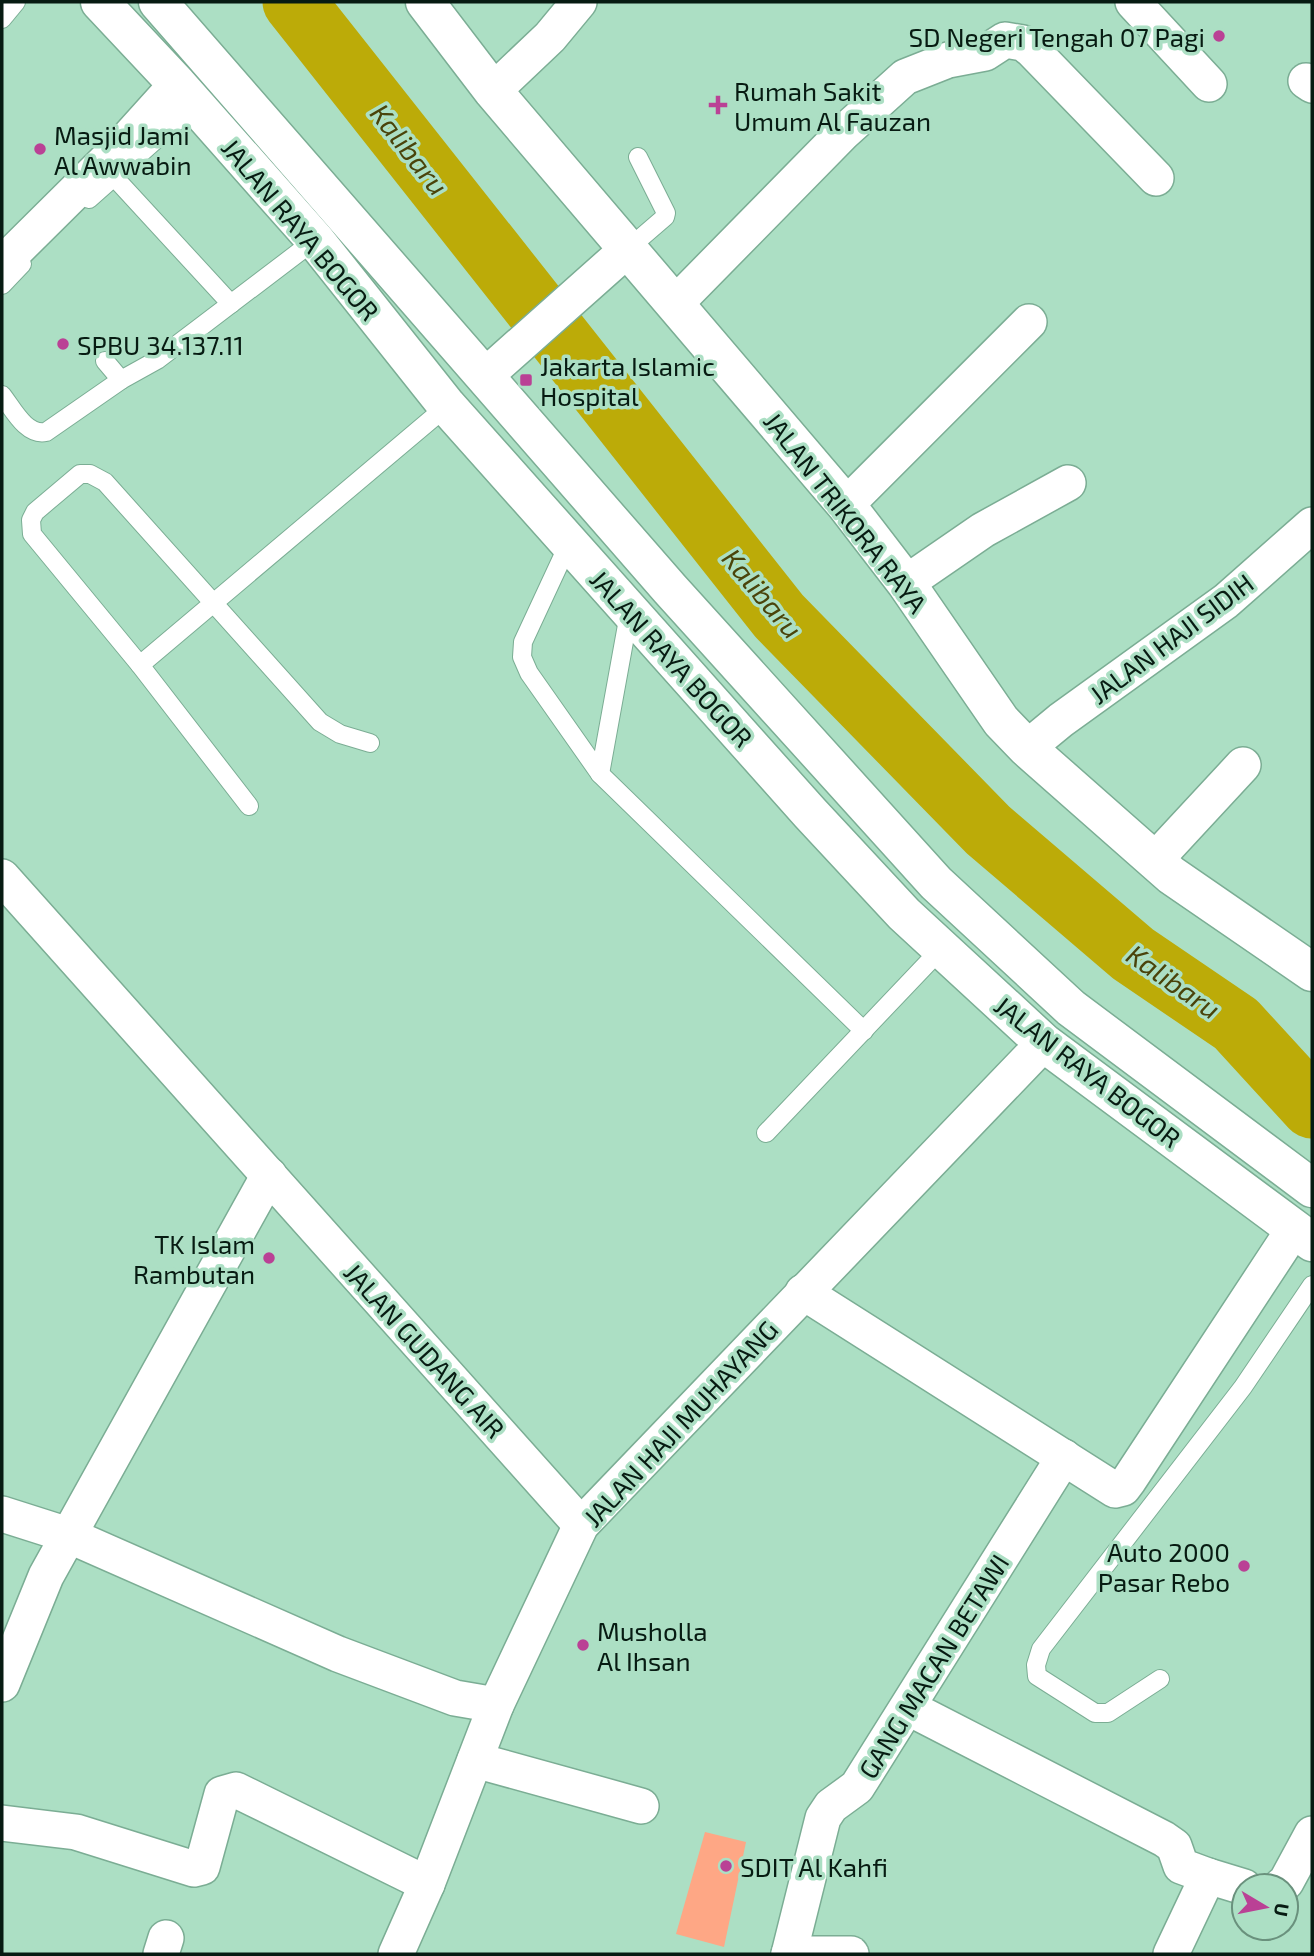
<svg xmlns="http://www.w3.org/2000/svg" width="1314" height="1956" viewBox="0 0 1314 1956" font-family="'Exo 2',sans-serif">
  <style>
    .green { fill: #fea785 }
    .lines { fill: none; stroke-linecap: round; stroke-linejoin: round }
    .river { stroke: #bcab08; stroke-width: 63 }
    .lane-casing { stroke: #7bad94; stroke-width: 20 }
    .street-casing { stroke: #7bad94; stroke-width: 38 }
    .secondary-casing { stroke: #7bad94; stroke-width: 41 }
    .highway-casing { stroke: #7bad94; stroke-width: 41 }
    .lane { stroke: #fff; stroke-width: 18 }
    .street { stroke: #fff; stroke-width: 35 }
    .secondary { stroke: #fff; stroke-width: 38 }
    .highway { stroke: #fff; stroke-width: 38 }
    .poi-dot { fill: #ba4195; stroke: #acdfc4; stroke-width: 2.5 }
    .labels { text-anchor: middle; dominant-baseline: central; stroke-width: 7; stroke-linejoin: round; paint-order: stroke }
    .poi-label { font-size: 26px; fill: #071b12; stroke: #acdfc4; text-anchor: start }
    .street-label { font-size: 26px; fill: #071b12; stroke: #acdfc4 }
    .water-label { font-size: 28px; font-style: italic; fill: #4a430a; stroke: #acdfc4 }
  </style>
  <rect width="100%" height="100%" fill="#acdfc4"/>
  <path class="green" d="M705,1832L746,1842L724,1947L676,1934Z"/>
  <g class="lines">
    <path class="river" d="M294,2L779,616L988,830L1133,954L1236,1024L1312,1107"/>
    <defs>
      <g id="lane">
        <path d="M2,19L16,2"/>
        <path d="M115,178L231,304"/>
        <path d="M89,199L195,105"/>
        <path d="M629,248L665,217L666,213L638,157"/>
        <path d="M2,285L22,264"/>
        <path d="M105,361L121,380L157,360L315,240"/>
        <path d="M2,395C13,409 26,436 46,432L121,380"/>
        <path d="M569,543L523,642L522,657L529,673L600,774L864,1031"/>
        <path d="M140,665L249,806"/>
        <path d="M370,743L340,734L320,722L105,482L90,474H80L35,512L31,520L32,534L140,665L447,406"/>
        <path d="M600,774L629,614"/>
        <path d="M766,1133L941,949"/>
        <path d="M1160,1679L1108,1713H1095L1037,1676L1036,1665L1041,1649L1243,1387L1312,1285"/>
      </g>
      <g id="street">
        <path d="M1133,2L1209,84"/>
        <path d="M1306,81L1312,85"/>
        <path d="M493,91L550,37L579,2"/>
        <path d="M2,264L122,145L177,84"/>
        <path d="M676,303L843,133L905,77L948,60L985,53L1005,40L1023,43L1032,50L1156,178"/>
        <path d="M485,376L629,248"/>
        <path d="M846,505L1029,322"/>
        <path d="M906,583L983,530L1068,483"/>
        <path d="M1027,748L1061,720L1226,601L1312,525"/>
        <path d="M1154,861L1243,765"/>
        <path d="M2,877L581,1525"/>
        <path d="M803,1292L1115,1490L1123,1488L1129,1480L1294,1229"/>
        <path d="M2,1514L68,1535L338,1654L455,1698L496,1705"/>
        <path d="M2,1684L46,1576L269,1175"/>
        <path d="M909,1708L1164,1839L1174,1846L1181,1866L1208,1876"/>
        <path d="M475,1760L641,1806"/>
        <path d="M2,1823L76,1832L194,1869L202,1867L222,1794L236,1790L427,1884"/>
        <path d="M1281,1886L1286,1882L1312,1834"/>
        <path d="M161,1954L166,1938"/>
        <path d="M396,1954L427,1884L496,1705L581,1525L1044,1043"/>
        <path d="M789,1954L823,1818L831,1806L857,1787L1064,1457"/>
        <path d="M789,1954H851"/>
        <path d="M1171,1954L1208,1876L1244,1887"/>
      </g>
      <path id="secondary" d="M425,2L493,91L846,505L906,583L1001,721L1027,748L1171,875L1312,972"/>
      <g id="highway">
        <path d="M100,2L177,84L315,240L447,406L810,813L904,914L1044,1043L1312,1242"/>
        <path d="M158,2L670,589L936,883L1071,1008L1312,1188"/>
      </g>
    </defs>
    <use href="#lane" class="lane-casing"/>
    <use href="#street" class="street-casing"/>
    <use href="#secondary" class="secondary-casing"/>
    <use href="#highway" class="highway-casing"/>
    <use href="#lane" class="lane"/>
    <use href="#street" class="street"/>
    <use href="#secondary" class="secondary"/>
    <use href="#highway" class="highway"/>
  </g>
  <g class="poi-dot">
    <circle cx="1219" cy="36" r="7"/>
    <path d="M714.5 94.5h7v7h7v7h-7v7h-7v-7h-7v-7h7z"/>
    <circle cx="40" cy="149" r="7"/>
    <circle cx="63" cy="344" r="7"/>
    <rect x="519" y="373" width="14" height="14" rx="3.5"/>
    <circle cx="269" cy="1258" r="7"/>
    <circle cx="1244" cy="1566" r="7"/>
    <circle cx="583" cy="1645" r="7"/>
    <circle cx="726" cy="1866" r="7"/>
  </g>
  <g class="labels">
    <g class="poi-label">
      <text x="1205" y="36" text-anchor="end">SD Negeri Tengah 07 Pagi</text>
      <text x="734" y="90">Rumah Sakit<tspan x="734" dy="30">Umum Al Fauzan</tspan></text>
      <text x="54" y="134">Masjid Jami<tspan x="54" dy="30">Al Awwabin</tspan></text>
      <text x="77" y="344">SPBU 34.137.11</text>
      <text x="540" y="365">Jakarta Islamic<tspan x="540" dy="30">Hospital</tspan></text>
      <text x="255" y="1243" text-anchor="end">TK Islam<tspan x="255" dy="30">Rambutan</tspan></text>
      <text x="1230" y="1551" text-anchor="end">Auto 2000<tspan x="1230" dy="30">Pasar Rebo</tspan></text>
      <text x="597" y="1630">Musholla<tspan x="597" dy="30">Al Ihsan</tspan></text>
      <text x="740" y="1866">SDIT Al Kahfi</text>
    </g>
    <g class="street-label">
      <text transform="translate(301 229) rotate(50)">JALAN RAYA BOGOR</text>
      <text transform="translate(846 512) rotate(52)">JALAN TRIKORA RAYA</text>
      <text transform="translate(1171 638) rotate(-37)">JALAN HAJI SIDIH</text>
      <text transform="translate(672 658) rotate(48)">JALAN RAYA BOGOR</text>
      <text transform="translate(1088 1071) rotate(38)">JALAN RAYA BOGOR</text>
      <text transform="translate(425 1350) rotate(48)">JALAN GUDANG AIR</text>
      <text transform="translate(680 1423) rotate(-47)">JALAN HAJI MUHAYANG</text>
      <text transform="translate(933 1666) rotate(-58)">GANG MACAN BETAWI</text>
    </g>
    <g class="water-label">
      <text transform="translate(410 149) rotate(52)">Kalibaru</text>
      <text transform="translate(763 593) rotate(50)">Kalibaru</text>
      <text transform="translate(1174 981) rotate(35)">Kalibaru</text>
    </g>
  </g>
  <rect width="1314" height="1956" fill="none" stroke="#071b12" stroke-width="7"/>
  <g transform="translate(1265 1907) rotate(100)"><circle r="33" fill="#acdfc4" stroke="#6a917d" stroke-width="2"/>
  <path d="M0-5L12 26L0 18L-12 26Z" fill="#ba4195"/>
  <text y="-10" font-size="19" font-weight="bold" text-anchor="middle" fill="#071b12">U</text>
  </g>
</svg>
